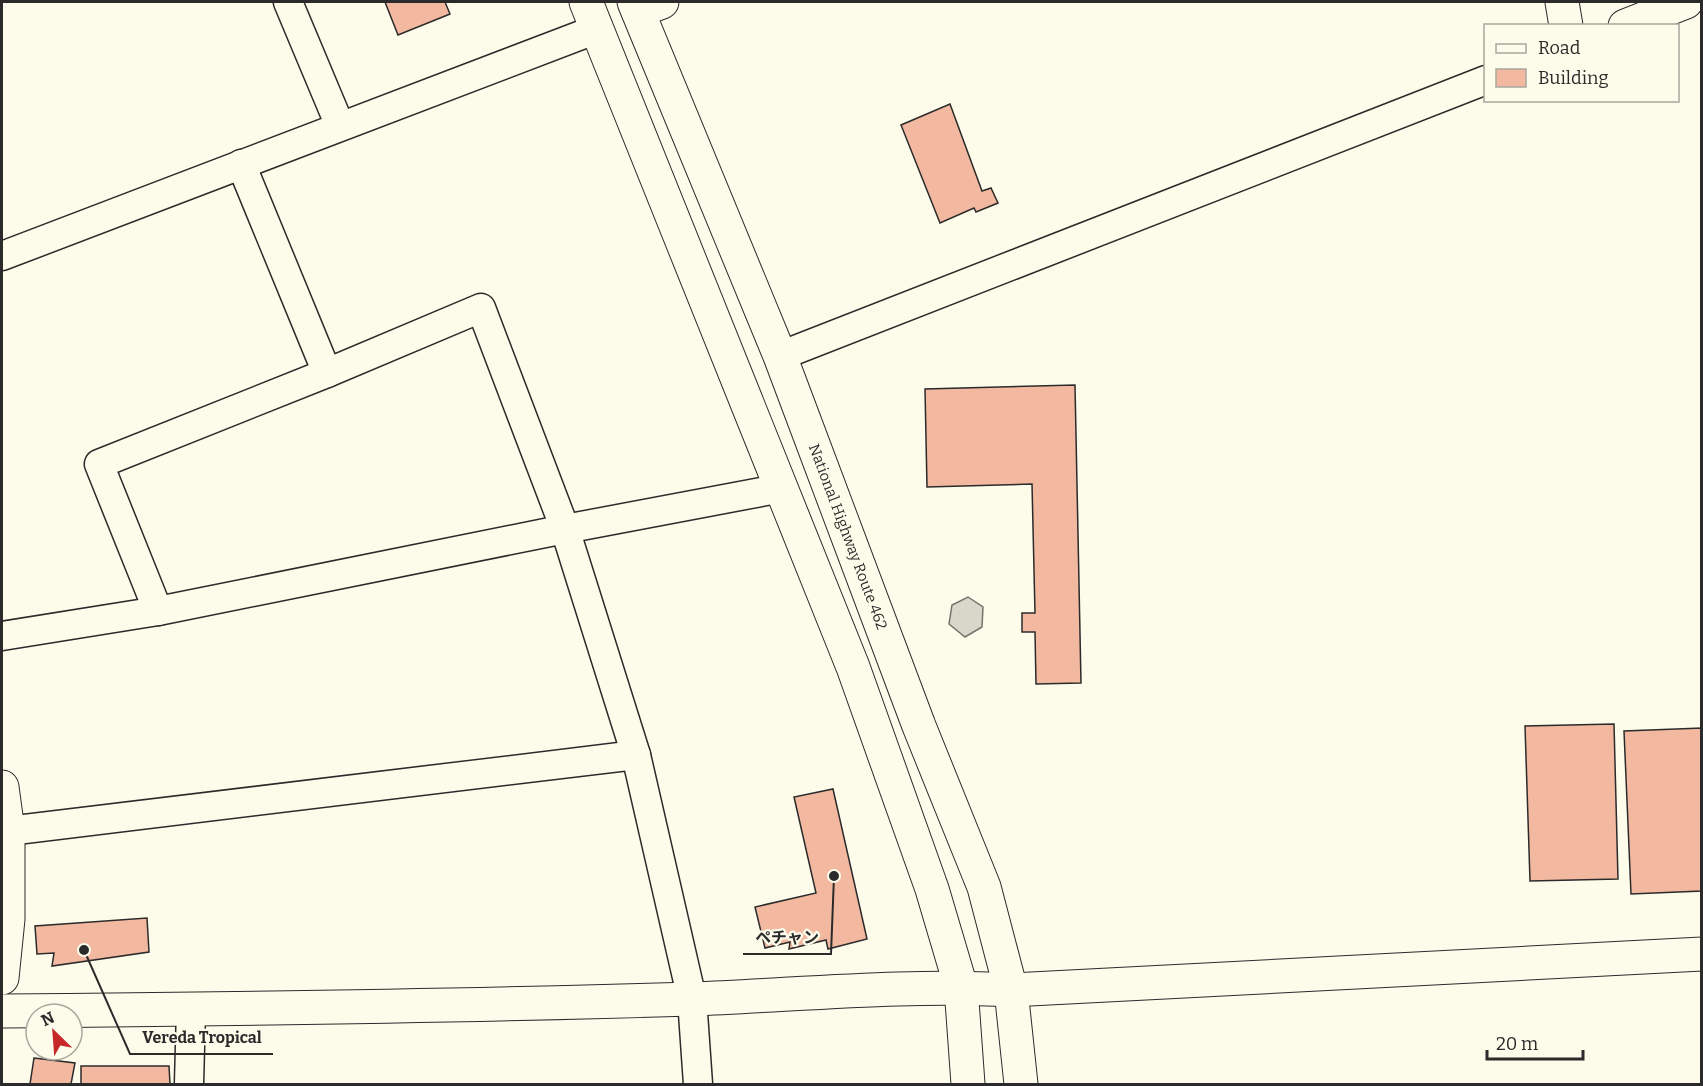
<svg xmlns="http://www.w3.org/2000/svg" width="1703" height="1086" viewBox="0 0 1703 1086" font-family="Bitter,'Noto Sans JP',serif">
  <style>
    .water { fill: #d8d7c9; stroke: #74746e; stroke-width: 1.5 }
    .building { fill: #f2b8a0; stroke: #2b2b2b; stroke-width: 1.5 }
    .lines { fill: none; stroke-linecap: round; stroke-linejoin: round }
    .street-casing { stroke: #2b2b2b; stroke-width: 31 }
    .secondary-casing { stroke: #2b2b2b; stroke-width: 35 }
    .highway-casing { stroke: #2b2b2b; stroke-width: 35 }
    .street { stroke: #fdfbea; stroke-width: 28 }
    .secondary { stroke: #fdfbea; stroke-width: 33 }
    .highway { stroke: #fdfbea; stroke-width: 33 }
    .labels { text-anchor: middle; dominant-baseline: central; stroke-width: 4.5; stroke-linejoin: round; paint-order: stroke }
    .street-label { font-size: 15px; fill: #2b2b2b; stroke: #fdfbea }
    .leader { fill: none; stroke: #2b2b2b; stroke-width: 2 }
    .callout-dot { fill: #2b2b2b; stroke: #fdfbea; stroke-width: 2 }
    .callout-label { font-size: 16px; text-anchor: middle; font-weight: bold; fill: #2b2b2b; stroke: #fdfbea; stroke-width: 4.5; stroke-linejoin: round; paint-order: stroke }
  </style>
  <rect width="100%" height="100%" fill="#fdfbea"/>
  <path class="water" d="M968,597L983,607L982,627L965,637L949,624L952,605Z"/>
  <g class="building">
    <path d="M385,2H445L450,14L398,35Z"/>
    <path d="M950,104L982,191L991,188L998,203L976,212L974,208L940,223L901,125Z"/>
    <path d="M1075,385L1081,683L1036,684L1035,632H1022V613H1035L1032,484L927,487L925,389Z"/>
    <path d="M1614,724L1618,879L1530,881L1525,726Z"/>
    <path d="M1702,728V891L1631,894L1624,731Z"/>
    <path d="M833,789L867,939L828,949L826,940L789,949L790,942L765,948L755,907L816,893L794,797Z"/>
    <path d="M147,918L149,952L52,966L54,953L37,954L35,926Z"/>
    <path d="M34,1058L75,1063L71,1084H30Z"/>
    <path d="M81,1066H169L170,1084H81Z"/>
  </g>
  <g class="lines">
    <defs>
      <g id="street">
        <path d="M288,2L340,126"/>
        <path d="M241,164L327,373"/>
        <path d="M2,256L597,29"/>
        <path d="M780,356L1486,80"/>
        <path d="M158,611L99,464L327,373L481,308L565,529L636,755L692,999L698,1084"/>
        <path d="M2,636L158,611L565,529L782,488"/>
        <path d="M8,831L636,755"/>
        <path d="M189,1084L191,1009"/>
      </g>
      <g id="secondary">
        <path d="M1562,2L1566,26"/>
        <path d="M638,11L662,2"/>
        <path d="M1625,26L1686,2"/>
        <path d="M2,787L8,831V919L2,978"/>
        <path d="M2,1011C232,1009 462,1006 692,999C798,995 905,984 1011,990L1702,954"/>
      </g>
      <g id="highway">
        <path d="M586,2L853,667L932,889L961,987L968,1084"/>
        <path id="s1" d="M634,2L780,356L919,726L984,887L1011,990L1021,1084"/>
      </g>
    </defs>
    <use href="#street" class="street-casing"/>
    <use href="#secondary" class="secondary-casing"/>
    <use href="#highway" class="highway-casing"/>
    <use href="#street" class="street"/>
    <use href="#secondary" class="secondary"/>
    <use href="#highway" class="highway"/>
  </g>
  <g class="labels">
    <g class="street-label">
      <text stroke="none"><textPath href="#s1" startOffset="576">National Highway Route 462</textPath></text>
    </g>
  </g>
  <path class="leader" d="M834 876L831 954H743M84 950L130 1054H273"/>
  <g class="callout-dot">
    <circle cx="834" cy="876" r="6"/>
    <circle cx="84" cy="950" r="6"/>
  </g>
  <g class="callout-label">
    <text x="787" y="943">ペチャン</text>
    <text x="202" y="1043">Vereda Tropical</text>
  </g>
  <rect width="1703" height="1086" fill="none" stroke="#2b2b2b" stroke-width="6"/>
  <rect x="1484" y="24" width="195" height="78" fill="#fdfbea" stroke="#a9a89e" stroke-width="1.5"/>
  <rect x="1496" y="44" width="30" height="9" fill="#fdfbea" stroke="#a9a89e" stroke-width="1.5"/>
  <text x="1538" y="54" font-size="18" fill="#2b2b2b">Road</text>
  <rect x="1496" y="69" width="30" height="18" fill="#f2b8a0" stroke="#a9a89e" stroke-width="1.5"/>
  <text x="1538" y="84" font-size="18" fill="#2b2b2b">Building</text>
  <g transform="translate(54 1032) rotate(335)"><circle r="28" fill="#fdfbea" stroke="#a9a89e" stroke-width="1.5"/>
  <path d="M0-4.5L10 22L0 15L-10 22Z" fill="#c62828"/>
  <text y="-9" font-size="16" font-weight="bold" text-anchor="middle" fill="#2b2b2b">N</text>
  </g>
  <path d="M1487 1050v9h96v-9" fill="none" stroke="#2b2b2b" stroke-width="3"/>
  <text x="1496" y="1050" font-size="18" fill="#2b2b2b" stroke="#fdfbea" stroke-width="4.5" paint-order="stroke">20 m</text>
</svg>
